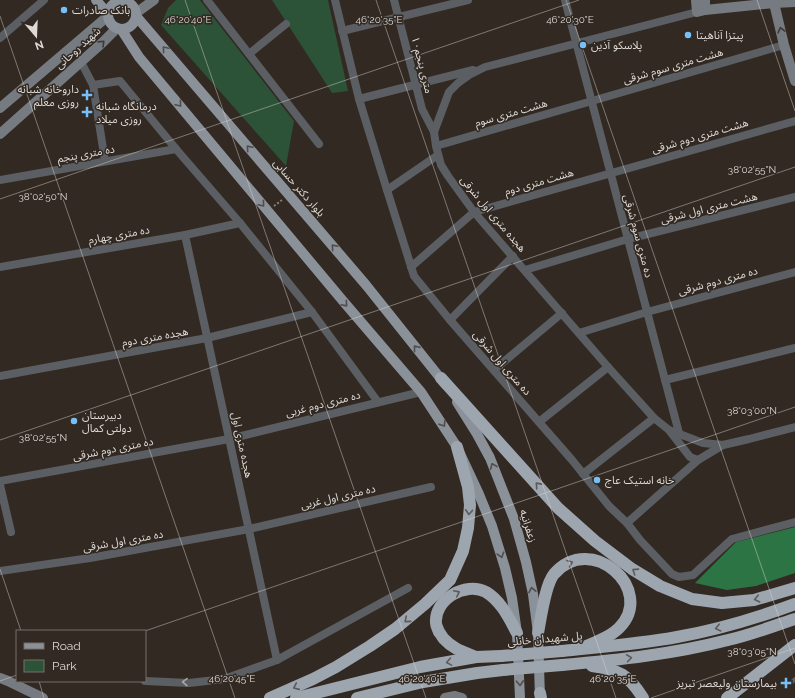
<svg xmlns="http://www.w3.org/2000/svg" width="795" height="698" viewBox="0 0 795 698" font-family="Raleway,'Noto Sans Arabic',sans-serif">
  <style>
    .green { fill: #2c5237 }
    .forest { fill: #2d7445 }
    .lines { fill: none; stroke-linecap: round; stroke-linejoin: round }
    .path { stroke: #86807a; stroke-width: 2; stroke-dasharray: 2 2; stroke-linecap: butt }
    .lane { stroke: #5b5e62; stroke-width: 4 }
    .street { stroke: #5b5e62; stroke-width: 8 }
    .secondary { stroke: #767b81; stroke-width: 10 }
    .primary { stroke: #8b9199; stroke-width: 10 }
    .highway { stroke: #9da5af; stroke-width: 12 }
    .highway-bridge { stroke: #9da5af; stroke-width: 12 }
    .oneway { stroke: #3f3935 }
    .oneway2 { stroke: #504d4c }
    .oneway3 { stroke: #5c5b5a }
    .oneway4 { stroke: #aaa8a7 }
    .ticks { fill: none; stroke: #ded9d5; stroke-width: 1; stroke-opacity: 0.45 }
    .poi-dot { fill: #77c0f7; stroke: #312922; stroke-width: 1.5 }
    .labels { text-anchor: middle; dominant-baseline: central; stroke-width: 3; stroke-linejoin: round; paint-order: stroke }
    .poi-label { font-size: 11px; fill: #ded9d5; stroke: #312922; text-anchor: start }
    .street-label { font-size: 11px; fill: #ded9d5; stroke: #312922 }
    .ticks-label { font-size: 10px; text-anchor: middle; fill: #ded9d5; stroke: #312922; stroke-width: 3; stroke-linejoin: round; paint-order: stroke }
  </style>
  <rect width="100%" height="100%" fill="#312922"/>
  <g class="green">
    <path d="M176,0H200L294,121L286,166L161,25L168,8Z"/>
    <path d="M272,0H328L348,91L332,93Z"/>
  </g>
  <path class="forest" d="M795,527V573L756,586L727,590L695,583L736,542Z"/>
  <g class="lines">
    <path class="path" d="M274,206L282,200"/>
    <path class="lane" d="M792,682L795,679"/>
    <g class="street">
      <path d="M207,0L319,144"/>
      <path d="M335,0L359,99L387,190L414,276L450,320L572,460L609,506L627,523L640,540L672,574L679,577L693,575L732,539L795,522"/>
      <path d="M394,0L422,109L434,132"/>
      <path d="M565,0L679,433"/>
      <path d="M697,12L485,67L469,75L458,83L449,92L434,132L436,146L441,165L448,176L474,212L608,367L654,418L669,430L703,443L723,445L749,439L795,427"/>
      <path d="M342,31L468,0"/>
      <path d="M0,38L44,0"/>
      <path d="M249,54L286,24"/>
      <path d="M81,62L93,85L105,161"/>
      <path d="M93,85L120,81L176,149L240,223L312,312L378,402"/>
      <path d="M359,99L473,70"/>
      <path d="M436,146L592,101L784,45"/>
      <path d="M0,180L176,149"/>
      <path d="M387,190L438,155"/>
      <path d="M185,235L277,660"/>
      <path d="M0,267L185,235L240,223"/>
      <path d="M411,267L474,212L795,121"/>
      <path d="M525,270L628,239L795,197"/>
      <path d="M450,320L513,256"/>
      <path d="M579,333L647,312L795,272"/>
      <path d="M494,370L562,313"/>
      <path d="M0,376L207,338L312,312"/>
      <path d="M665,380L795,348"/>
      <path d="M539,422L608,367"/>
      <path d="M669,430L690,457L698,460L723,445"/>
      <path d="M583,474L654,418"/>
      <path d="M0,481L229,439L421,392"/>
      <path d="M0,485L11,532"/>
      <path d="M627,523L698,460"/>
      <path d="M0,571L90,558L249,529L431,487"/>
      <path d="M145,681L189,683L224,679L277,660L408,588"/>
    </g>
    <g class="secondary">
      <path d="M696,0L697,12L705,10L774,3L795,2"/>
      <path d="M705,0V10"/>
      <path d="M123,1L124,0"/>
      <path d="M774,3L784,45L795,81"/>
      <path d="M136,13L154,0"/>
      <path d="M0,108L108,16"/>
      <path d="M0,134L102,43L117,28"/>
      <path d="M0,678L8,681L43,698"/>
      <path d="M445,698L455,696L462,698"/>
    </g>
    <g class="primary">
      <path d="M96,0L108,14"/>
      <circle cx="122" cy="15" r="14"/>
      <path d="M136,16L366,285L445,384"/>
      <path d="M121,29L139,57L343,301L421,392L457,447L478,492L492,526L505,568L512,598L517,633L520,698"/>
      <path d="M457,402L477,434L490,458L514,519L526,562L533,594L538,633L540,698"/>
    </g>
    <g class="highway">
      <path d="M441,378L558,508L595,541L632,569L660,586L692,599L722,603L754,600L795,588"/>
      <path d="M538,633C541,618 545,585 554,574C591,531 657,590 619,628C609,638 593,643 579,649"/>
      <path d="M562,651C600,647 639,644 677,637C717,630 757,618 795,604"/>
      <path d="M476,657C464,652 453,649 444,639C442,637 441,634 439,632C438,629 436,626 436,623C434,600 465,581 486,592C501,601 509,618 517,633"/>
      <path d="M562,665C618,660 674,654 728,640C751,635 773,626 795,619"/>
      <path d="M592,666C619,670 628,674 643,698"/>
      <path d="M540,693L541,698"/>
      <path d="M270,698L313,679L336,667L370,646L395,629L425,604L450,580L463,551L468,528L470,505L468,487L457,447"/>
      <path d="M296,698L420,667L476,657L501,656"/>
      <path d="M357,698L423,682L477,673L503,670"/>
      <path d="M727,698L795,645"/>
    </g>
    <g class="highway-bridge">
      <path d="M501,656L562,651"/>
      <path d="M503,670L562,665"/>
    </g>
  </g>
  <defs><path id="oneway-chevron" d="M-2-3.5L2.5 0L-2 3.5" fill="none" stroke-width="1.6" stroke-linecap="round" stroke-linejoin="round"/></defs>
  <g class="oneway">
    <use href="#oneway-chevron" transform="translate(781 30) rotate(-104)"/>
    <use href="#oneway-chevron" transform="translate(102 43) rotate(-44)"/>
  </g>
  <g class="oneway2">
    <use href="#oneway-chevron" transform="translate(165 49) rotate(-130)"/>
    <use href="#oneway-chevron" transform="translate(179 104) rotate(50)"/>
    <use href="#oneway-chevron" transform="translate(249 148) rotate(-131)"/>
    <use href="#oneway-chevron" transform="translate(262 204) rotate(50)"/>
    <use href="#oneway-chevron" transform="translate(334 247) rotate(-131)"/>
    <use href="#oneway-chevron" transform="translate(345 304) rotate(49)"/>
    <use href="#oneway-chevron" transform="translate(416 348) rotate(-129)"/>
    <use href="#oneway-chevron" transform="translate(443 424) rotate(58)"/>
    <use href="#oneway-chevron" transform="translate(493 466) rotate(-112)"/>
    <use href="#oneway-chevron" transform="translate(501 555) rotate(72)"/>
    <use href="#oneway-chevron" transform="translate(532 590) rotate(-102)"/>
    <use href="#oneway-chevron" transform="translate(520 683) rotate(87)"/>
  </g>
  <g class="oneway3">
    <use href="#oneway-chevron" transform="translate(538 485) rotate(-132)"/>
    <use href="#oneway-chevron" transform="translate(469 512) rotate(94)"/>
    <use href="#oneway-chevron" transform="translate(570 563) rotate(-23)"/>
    <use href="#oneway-chevron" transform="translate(635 571) rotate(-147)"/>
    <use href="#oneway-chevron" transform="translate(457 593) rotate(-26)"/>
    <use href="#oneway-chevron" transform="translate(757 599) rotate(167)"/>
    <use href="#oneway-chevron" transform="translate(407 620) rotate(139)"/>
    <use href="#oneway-chevron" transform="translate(718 628) rotate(167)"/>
    <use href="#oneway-chevron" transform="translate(629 658) rotate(-8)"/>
    <use href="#oneway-chevron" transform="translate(449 662) rotate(170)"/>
    <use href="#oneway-chevron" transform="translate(296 687) rotate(156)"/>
  </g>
  <use class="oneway4" href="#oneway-chevron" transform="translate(185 682) rotate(-179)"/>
  <path class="ticks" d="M185,0L426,698M376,0L616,698M566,0L795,664M757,0L795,111M0,16L235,698M0,199L579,0M0,440L795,167M0,569L21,631M145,631L795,407M0,681L17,675M39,681L44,698M651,698L795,648"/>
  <g class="poi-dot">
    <circle cx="64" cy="10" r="4"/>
    <circle cx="688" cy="35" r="4"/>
    <circle cx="583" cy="45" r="4"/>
    <path d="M85 89h4v4h4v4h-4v4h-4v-4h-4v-4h4z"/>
    <path d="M85 106h4v4h4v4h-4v4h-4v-4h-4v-4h4z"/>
    <circle cx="74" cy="421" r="4"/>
    <circle cx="597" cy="480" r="4"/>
    <path d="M784 677h4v4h4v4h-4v4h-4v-4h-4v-4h4z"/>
  </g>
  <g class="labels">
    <g class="poi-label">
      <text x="72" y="10">بانک صادرات</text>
      <text x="696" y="35">پیتزا آناهیتا</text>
      <text x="591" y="45">پلاسکو آذین</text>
      <text x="79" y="89" text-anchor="end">داروخانه شبانه<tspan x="79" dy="13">روزی معلم</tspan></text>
      <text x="96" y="106">درمانگاه شبانه<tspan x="96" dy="13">روزی میلاد</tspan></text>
      <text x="82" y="415">دبیرستان<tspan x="82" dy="13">دولتی کمال</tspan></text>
      <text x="605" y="480">خانه استیک عاج</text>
      <text x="777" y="683" text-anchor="end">بیمارستان ولیعصر تبریز</text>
    </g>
    <g class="street-label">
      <text transform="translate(78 48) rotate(-42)">شهید روحانی</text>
      <text transform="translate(422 65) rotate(76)">۱۰متری پنجم</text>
      <text transform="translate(673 66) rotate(-16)">هشت متری سوم شرقی</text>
      <text transform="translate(511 113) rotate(-16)">هشت متری سوم</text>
      <text transform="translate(700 136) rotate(-16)">هشت متری دوم شرقی</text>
      <text transform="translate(86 154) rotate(-10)">ده متری پنجم</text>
      <text transform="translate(539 182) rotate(-16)">هشت متری دوم</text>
      <text transform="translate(299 188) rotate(49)">بلوار دکتر حسابی</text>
      <text transform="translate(709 208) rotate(-14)">هشت متری اول شرقی</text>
      <text transform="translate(493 214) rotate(50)">هجده متری اول شرقی</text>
      <text transform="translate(119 235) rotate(-10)">ده متری چهارم</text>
      <text transform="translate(638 236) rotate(75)">ده متری سوم شرقی</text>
      <text transform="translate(718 281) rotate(-15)">ده متری دوم شرقی</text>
      <text transform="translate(155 337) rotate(-10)">هجده متری دوم</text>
      <text transform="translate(502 363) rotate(49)">ده متری اول شرقی</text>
      <text transform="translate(323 404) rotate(-14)">ده متری دوم غربی</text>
      <text transform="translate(242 445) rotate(78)">هجده متری اول</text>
      <text transform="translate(113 449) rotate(-11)">ده متری دوم شرقی</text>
      <text transform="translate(338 497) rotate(-13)">ده متری اول غربی</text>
      <text transform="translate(528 526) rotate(73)">زعفرانیه</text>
      <text transform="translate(123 541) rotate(-10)">ده متری اول شرقی</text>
      <text transform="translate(545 639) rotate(-5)">پل شهیدان خانلی</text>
    </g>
  </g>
  <g class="ticks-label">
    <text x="570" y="23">46°20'30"E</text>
    <text x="188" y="23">46°20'40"E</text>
    <text x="379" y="23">46°20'35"E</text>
    <text x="752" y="173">38°02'55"N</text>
    <text x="43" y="200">38°02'50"N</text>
    <text x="752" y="414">38°03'00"N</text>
    <text x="43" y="441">38°02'55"N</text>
    <text x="752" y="655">38°03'05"N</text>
    <text x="232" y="682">46°20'45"E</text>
    <text x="422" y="682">46°20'40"E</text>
    <text x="613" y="682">46°20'35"E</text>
  </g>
  <rect x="16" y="630" width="130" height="52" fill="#312922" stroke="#766f6a"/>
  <rect x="24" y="643" width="20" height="6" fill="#8b9199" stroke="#766f6a"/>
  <text x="52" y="650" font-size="12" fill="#ded9d5">Road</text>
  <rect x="24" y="660" width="20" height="12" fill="#2c5237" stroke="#766f6a"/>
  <text x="52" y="670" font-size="12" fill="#ded9d5">Park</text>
  <g transform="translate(36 36) rotate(161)" stroke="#312922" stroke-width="3" paint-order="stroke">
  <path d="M0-3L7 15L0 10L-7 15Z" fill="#ded9d5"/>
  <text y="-6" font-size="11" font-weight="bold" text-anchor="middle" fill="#ded9d5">N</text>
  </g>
</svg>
